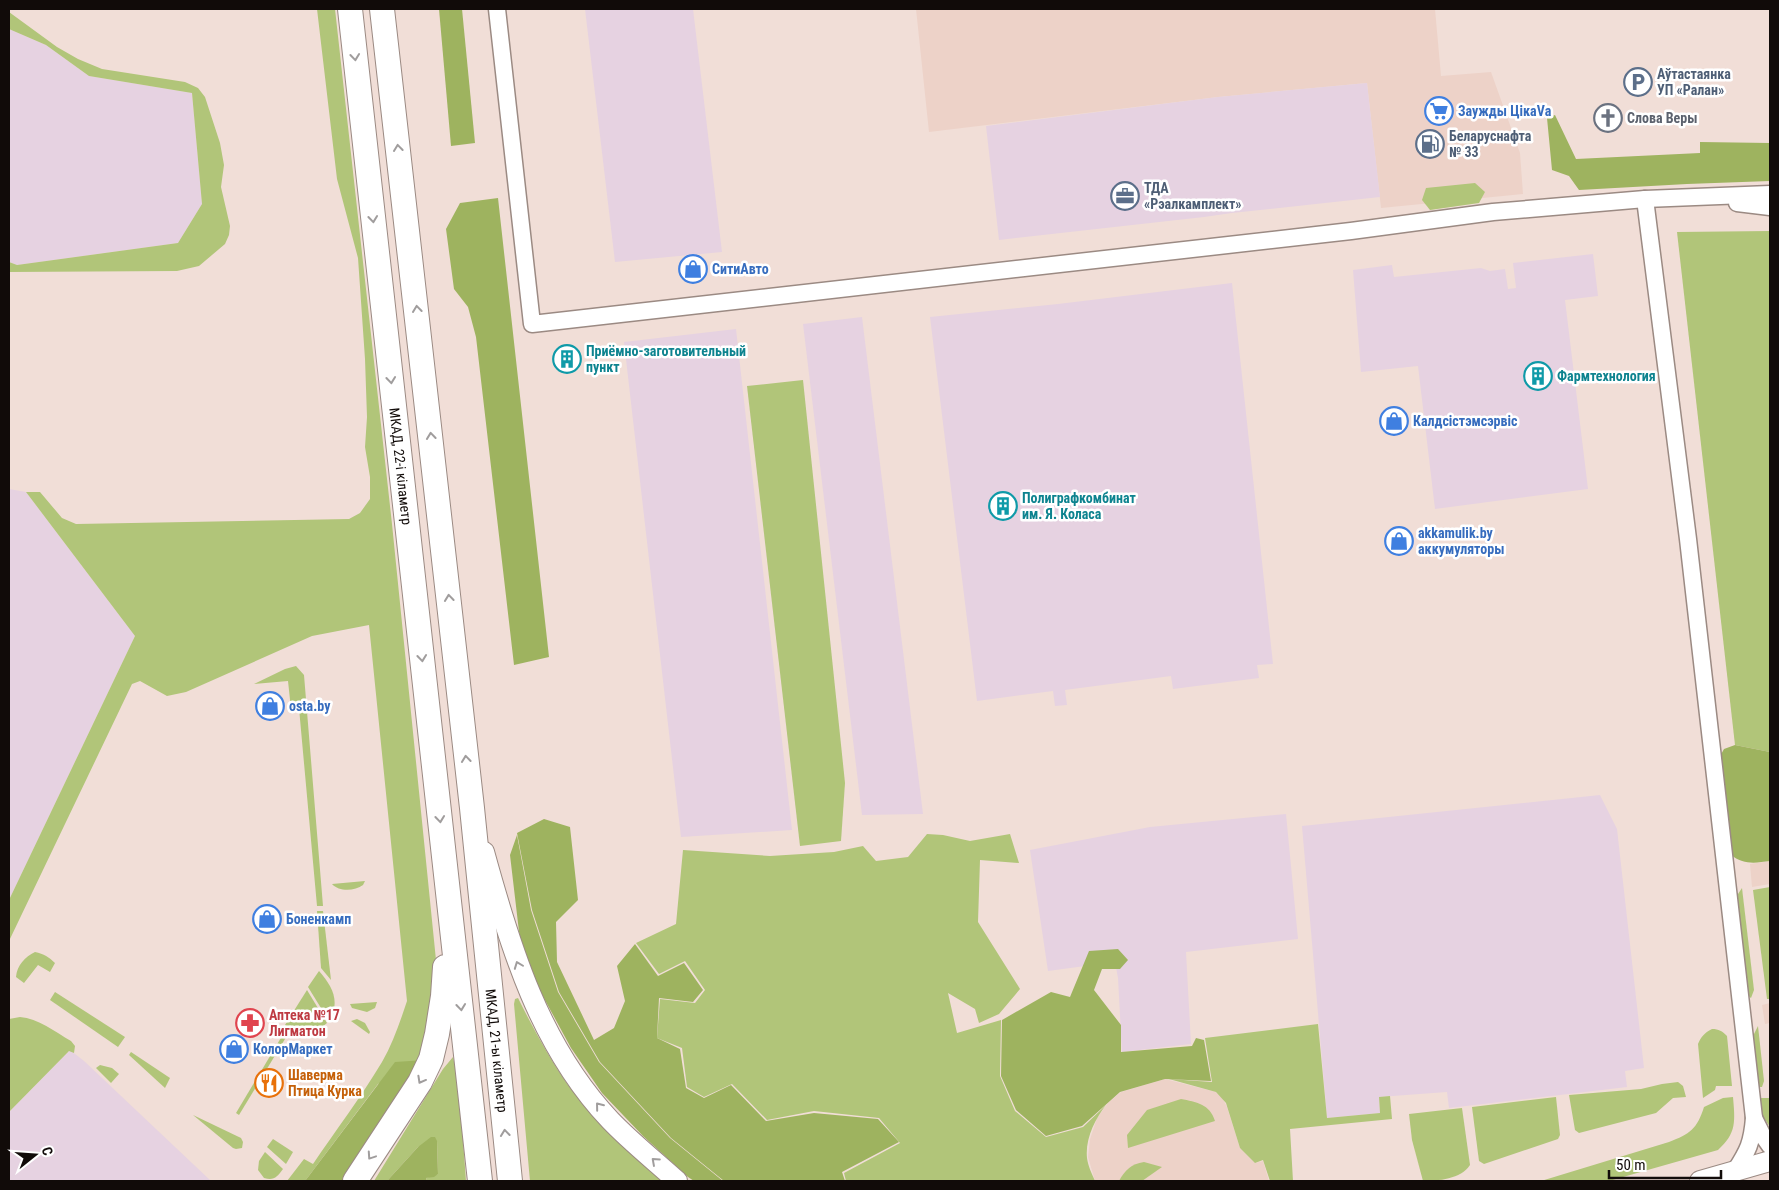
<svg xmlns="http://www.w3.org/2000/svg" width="1779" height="1190" viewBox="0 0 1779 1190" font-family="'Roboto Condensed',sans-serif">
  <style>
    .built { fill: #edd2c8 }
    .industrial { fill: #e6d2e1 }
    .green { fill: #b1c579 }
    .forest { fill: #9eb35f }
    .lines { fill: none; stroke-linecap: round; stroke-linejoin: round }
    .minor-casing { stroke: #9b8a83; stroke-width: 19 }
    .major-casing { stroke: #9b8a83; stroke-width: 22 }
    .highway-casing { stroke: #9b8a83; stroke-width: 26 }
    .minor { stroke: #fff; stroke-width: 16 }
    .major { stroke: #fff; stroke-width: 20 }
    .highway { stroke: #fff; stroke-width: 24 }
    .oneway { stroke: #a09d9d }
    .labels { text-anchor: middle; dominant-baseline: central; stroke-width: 5; stroke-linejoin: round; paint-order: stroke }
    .service-label { font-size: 14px; font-weight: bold; fill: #4e5e75; stroke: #fff; text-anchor: start }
    .shop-label { font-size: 14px; font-weight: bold; fill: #366cbe; stroke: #fff; text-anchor: start }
    .worship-label { font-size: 14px; font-weight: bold; fill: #5b616d; stroke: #fff; text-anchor: start }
    .culture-label { font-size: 14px; font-weight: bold; fill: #0d838f; stroke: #fff; text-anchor: start }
    .street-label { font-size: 14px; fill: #110b09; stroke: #fff }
    .health-label { font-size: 14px; font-weight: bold; fill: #be3a42; stroke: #fff; text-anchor: start }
    .food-label { font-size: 14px; font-weight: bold; fill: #c56008; stroke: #fff; text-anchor: start }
  </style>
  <rect width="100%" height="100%" fill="#f1ded7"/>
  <g class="built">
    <path d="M916,9H1435L1441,76L1491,72L1520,153L1523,194L1381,208L1367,83L1218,97L929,132Z"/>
    <path d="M1770,861V884L1752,887L1750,864Z"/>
    <path d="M1770,1003V1023L1765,1024L1762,1005Z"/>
    <path d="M1165,1079L1216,1092L1222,1097L1227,1107L1240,1148L1255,1163L1263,1161L1269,1181H1095L1088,1157L1090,1139L1097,1118L1108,1103L1121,1092Z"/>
  </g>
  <g class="industrial">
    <path d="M585,9H693L722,252L615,262Z"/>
    <path d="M9,29L46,45L89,76L192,93L202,204L178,243L17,265L9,262Z"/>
    <path d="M1367,83L1380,197L1232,213L1204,217L999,240L986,126L1218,97Z"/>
    <path d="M1593,254L1598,296L1565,300L1588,489L1435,509L1418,366L1361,372L1353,270L1392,265L1394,277L1481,268L1490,271L1505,269L1508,289L1516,288L1513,263Z"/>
    <path d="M1232,283L1273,664L1257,665L1259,678L1173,689L1171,676L1065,690L1067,705L1055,706L1053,691L977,701L930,317L1058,304Z"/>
    <path d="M862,317L923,814L862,815L803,324Z"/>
    <path d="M736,329L792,830L681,837L624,342Z"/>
    <path d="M9,489L26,492L135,636L9,900Z"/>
    <path d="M1600,795L1617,829L1644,1068L1625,1071L1627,1087L1449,1108L1447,1092L1379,1097L1380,1113L1327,1118L1302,826Z"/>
    <path d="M1286,814L1298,939L1186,952L1191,1044L1122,1052L1118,978L1115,962L1048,971L1030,850L1150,827Z"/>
    <path d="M70,1050L84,1061L211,1181H9V1112Z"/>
  </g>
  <g class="green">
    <path d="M317,9H335L392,524L437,970L425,1060L378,1084L305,1181H287L304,1159L313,1164C336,1130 361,1097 382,1062C393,1043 400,1022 407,1001L369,625L312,636L186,692L167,696L140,681L132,684L9,941V900L135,636L26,492H40L62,518L76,524L349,519L360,513L370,499V477L365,447L367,417L365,359L358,258L337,179Z"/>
    <path d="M9,12L57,47L78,59L102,69L185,82L198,88L205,97L220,143L224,165L221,187L230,226L229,235L225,244L199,266L177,271L9,272V262L17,265L178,243L202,204L192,93L89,76L46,45L9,29Z"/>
    <path d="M1475,183L1485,192L1479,203L1430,210L1422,200L1426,188Z"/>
    <path d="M1770,231V752L1735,745L1677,232Z"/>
    <path d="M803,380L845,783L841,841L800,846L747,386Z"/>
    <path d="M296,666L304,675L323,906H317L299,708L291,709L288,681L254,684L285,669Z"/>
    <path d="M927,834L943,835L970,841L1010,834L1019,863L980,860L978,922L1020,989L999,1014L979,1023L975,1009L948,993L957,1033L1001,1020L1000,1076L1015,1111L1046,1137L1083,1127L1106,1105C1095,1119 1085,1139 1087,1158C1088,1166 1092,1174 1095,1181H846L844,1173L900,1143L879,1118L814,1111L767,1120L732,1084L704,1097L687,1087L682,1048L657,1038L660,999L695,1003L705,990L685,961L659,974L636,943L676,924L683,850L770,856L834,852L863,846L876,861L908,857Z"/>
    <path d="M365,881L363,885C355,891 339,892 332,884Z"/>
    <path d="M1770,887V999H1767L1753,890Z"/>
    <path d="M1742,888L1754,990L1751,998L1747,995L1736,897Z"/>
    <path d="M317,911H323L331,980L321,968Z"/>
    <path d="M35,952C44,954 49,957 55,963L50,972L38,965L24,983L16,977C17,965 25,957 35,952Z"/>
    <path d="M319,971C332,986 341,1001 329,1021L308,987Z"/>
    <path d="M307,990L327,1023C313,1035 299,1035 285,1025Z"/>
    <path d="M55,992L125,1037L118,1047L50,1000Z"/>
    <path d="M518,998C533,1028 549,1058 568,1085C595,1121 628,1152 662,1181H530L514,1004L515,999Z"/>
    <path d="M377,1002L375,1008L367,1012L352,1008L350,1004Z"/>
    <path d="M20,1017C38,1018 55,1032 71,1041L75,1046L74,1053L69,1051L9,1112V1019Z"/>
    <path d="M357,1019L365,1023L370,1032L369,1034L351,1021Z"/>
    <path d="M1318,1024L1327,1118L1380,1113L1379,1097L1390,1096L1392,1119L1290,1129L1293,1181H1270L1263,1160L1255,1163L1240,1148L1226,1103L1216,1092L1169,1079L1212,1082L1205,1038Z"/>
    <path d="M1758,1026L1764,1081L1762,1087H1756L1753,1036Z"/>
    <path d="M1712,1029C1719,1029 1722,1031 1727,1036L1732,1086H1716L1715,1090L1703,1098L1698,1044C1701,1037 1704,1033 1712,1029Z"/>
    <path d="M285,1031L288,1034L239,1115L236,1113Z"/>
    <path d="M131,1052L170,1078L165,1088L129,1055Z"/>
    <path d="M453,1057L459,1085L466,1181H427L426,1178L438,1174L437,1141L418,1147L387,1181H374L443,1069Z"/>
    <path d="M100,1065L112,1068L119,1074L111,1083L96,1068Z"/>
    <path d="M1678,1082L1683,1086L1686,1097L1673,1098L1656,1113L1579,1133L1575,1130L1569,1095L1641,1089L1662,1084Z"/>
    <path d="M1556,1097L1560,1135L1558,1139L1484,1164L1479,1161L1472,1107Z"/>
    <path d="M1733,1097C1735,1121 1737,1133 1718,1150L1609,1181H1541L1669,1142C1690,1134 1697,1129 1704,1107L1723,1098Z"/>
    <path d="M1758,1098H1770V1127L1762,1115Z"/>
    <path d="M1181,1099C1196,1102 1210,1104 1215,1121L1128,1148L1127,1135L1147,1110Z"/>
    <path d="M1462,1108L1470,1165C1461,1179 1438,1181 1423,1181L1412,1140L1409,1114Z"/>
    <path d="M193,1115L241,1138L243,1142L242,1148L236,1149L233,1148Z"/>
    <path d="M273,1139L293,1152L286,1164L267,1147Z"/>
    <path d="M265,1152L283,1169C277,1177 274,1181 264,1178L258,1170L259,1161Z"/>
    <path d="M1144,1162L1162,1167L1142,1181H1119C1125,1170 1131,1164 1144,1162Z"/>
  </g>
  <g class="forest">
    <path d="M439,9H462L475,143L451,146Z"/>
    <path d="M1555,115L1576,159L1700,153V142L1770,143V181L1687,184L1579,190L1569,176L1552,170L1547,118Z"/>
    <path d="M498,198L549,657L514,665L476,337L468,307L454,289L446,229L460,203Z"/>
    <path d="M1735,745L1770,752V861C1755,863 1744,865 1731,855L1718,760L1724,749Z"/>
    <path d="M544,819L570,827L578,900L556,922L557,962L594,1040L614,1028L625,1001L617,966L635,944L658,976L684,963L703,990L693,1002L659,998L657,1038L680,1049L686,1088L704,1098L731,1085L766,1121L814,1113L878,1119L899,1142L842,1172L845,1181H724L671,1138L600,1062L559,992L532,910L517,833Z"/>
    <path d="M517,835L531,910L558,992L599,1062L670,1138L723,1181H694L688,1177L643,1136L602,1093L571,1048L533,978L520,940L510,855Z"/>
    <path d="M1118,949L1128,960L1120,969H1102L1094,990L1121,1025V1052L1192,1046L1196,1038L1204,1040L1211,1081L1165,1079L1120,1092L1082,1126L1046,1136L1016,1110L1001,1076L1002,1020L1051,992L1070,997L1089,951Z"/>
    <path d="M425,1060L347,1181H305L395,1062Z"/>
    <path d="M431,1137H435L437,1141L438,1174L434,1177L426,1178L427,1181H387L418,1147Z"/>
  </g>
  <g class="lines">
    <defs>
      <g id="minor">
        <path d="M497,9L532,324L1351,231L1493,212L1645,199L1770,194"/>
        <path d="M1645,199L1688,539L1754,1118C1752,1143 1748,1151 1735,1171"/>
        <path d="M1737,203L1770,207"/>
        <path d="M1754,1118L1763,1136L1770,1146"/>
      </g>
      <g id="major">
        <path d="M484,852C510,947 540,1046 610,1120C631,1142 655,1161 677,1181"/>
        <path d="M1700,1181L1770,1161"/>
      </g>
      <g id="highway">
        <path id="s1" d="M350,9L480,1181"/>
        <path id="s2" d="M382,9L472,808L510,1181"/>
        <path d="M355,1181L420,1082L431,1059L437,1034L443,996L445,967"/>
      </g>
    </defs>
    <use href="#minor" class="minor-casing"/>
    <use href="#major" class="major-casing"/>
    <use href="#highway" class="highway-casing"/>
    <use href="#minor" class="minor"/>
    <use href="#major" class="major"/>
    <use href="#highway" class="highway"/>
  </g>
  <defs><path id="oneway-chevron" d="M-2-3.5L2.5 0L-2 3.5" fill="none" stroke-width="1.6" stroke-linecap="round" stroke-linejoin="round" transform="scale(1.25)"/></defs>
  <g class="oneway">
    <use href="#oneway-chevron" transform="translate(355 57) rotate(84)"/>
    <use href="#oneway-chevron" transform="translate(398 148) rotate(-97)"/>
    <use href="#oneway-chevron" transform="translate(373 219) rotate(84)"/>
    <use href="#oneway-chevron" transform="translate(417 309) rotate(-97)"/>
    <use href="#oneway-chevron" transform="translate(391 380) rotate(84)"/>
    <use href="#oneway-chevron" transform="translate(431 436) rotate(-96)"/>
    <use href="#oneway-chevron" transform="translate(449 598) rotate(-96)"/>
    <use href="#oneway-chevron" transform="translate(422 658) rotate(84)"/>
    <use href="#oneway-chevron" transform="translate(466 759) rotate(-96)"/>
    <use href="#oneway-chevron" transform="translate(440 819) rotate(84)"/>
    <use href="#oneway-chevron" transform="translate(518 965) rotate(-111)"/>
    <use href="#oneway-chevron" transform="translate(461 1007) rotate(84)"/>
    <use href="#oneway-chevron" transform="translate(421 1080) rotate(119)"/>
    <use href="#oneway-chevron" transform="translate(599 1106) rotate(-129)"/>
    <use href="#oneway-chevron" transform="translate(505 1133) rotate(-96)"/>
    <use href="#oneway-chevron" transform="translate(371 1156) rotate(124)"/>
    <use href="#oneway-chevron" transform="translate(655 1161) rotate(-138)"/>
  </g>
  <defs>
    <symbol id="parking-ring" viewBox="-11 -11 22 22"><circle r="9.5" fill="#fff" stroke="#5c6f8a" stroke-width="1.5"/><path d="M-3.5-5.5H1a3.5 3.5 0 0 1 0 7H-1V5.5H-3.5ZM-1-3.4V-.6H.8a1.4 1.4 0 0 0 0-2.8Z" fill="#5c6f8a"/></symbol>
    <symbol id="supermarket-ring" viewBox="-11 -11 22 22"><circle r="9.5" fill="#fff" stroke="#3f7fe0" stroke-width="1.5"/><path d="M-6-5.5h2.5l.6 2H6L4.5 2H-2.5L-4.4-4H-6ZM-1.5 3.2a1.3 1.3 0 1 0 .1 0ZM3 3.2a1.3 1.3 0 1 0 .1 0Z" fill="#3f7fe0"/></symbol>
    <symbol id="church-ring" viewBox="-11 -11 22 22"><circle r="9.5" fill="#fff" stroke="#6b7280" stroke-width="1.5"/><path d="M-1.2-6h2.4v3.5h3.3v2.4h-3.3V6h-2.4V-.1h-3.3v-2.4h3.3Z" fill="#6b7280"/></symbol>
    <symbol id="fuel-ring" viewBox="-11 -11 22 22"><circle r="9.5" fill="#fff" stroke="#5c6f8a" stroke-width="1.5"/><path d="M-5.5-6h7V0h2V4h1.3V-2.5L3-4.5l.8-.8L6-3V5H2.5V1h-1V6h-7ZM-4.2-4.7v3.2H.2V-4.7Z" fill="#5c6f8a"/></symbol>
    <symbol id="office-ring" viewBox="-11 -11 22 22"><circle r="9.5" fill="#fff" stroke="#5c6f8a" stroke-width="1.5"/><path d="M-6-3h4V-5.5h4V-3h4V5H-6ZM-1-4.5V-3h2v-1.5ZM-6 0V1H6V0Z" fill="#5c6f8a"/></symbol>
    <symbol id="shop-ring" viewBox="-11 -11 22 22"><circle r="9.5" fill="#fff" stroke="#3f7fe0" stroke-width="1.5"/><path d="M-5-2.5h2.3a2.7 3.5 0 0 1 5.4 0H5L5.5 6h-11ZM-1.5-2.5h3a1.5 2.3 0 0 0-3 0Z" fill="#3f7fe0"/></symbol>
    <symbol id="building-ring" viewBox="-11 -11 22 22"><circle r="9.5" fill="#fff" stroke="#0f9aa8" stroke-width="1.5"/><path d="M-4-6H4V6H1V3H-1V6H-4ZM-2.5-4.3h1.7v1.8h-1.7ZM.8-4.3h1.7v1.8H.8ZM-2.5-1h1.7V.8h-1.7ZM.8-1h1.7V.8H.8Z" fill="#0f9aa8"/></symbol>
    <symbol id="pharmacy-ring" viewBox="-11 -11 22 22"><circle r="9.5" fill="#fff" stroke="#e0444e" stroke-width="1.5"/><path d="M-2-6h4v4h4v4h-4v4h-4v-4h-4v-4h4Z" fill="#e0444e"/></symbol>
    <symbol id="restaurant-ring" viewBox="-11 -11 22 22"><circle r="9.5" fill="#fff" stroke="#e8710a" stroke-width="1.5"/><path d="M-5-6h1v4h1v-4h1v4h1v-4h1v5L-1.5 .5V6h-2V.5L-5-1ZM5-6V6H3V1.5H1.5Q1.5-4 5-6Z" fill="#e8710a"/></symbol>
  </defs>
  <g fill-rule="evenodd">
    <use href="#parking-ring" x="1622" y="66" width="32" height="32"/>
    <use href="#supermarket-ring" x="1423" y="95" width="32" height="32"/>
    <use href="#church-ring" x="1592" y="102" width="32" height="32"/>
    <use href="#fuel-ring" x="1414" y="128" width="32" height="32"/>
    <use href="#office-ring" x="1109" y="180" width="32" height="32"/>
    <use href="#shop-ring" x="677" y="253" width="32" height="32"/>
    <use href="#building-ring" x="551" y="343" width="32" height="32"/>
    <use href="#building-ring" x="1522" y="360" width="32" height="32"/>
    <use href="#shop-ring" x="1378" y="405" width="32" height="32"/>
    <use href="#building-ring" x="987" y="490" width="32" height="32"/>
    <use href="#shop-ring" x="1383" y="525" width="32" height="32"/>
    <use href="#shop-ring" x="254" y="690" width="32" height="32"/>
    <use href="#shop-ring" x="251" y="903" width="32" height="32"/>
    <use href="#pharmacy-ring" x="234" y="1007" width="32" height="32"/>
    <use href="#shop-ring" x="218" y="1033" width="32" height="32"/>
    <use href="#restaurant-ring" x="253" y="1067" width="32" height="32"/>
  </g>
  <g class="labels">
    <g class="service-label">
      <text x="1657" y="74">Аўтастаянка<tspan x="1657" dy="16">УП «Ралан»</tspan></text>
      <text x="1449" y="136">Беларуснафта<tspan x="1449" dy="16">№ 33</tspan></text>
      <text x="1144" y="188">ТДА<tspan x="1144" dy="16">«Рэалкамплект»</tspan></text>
    </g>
    <g class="shop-label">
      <text x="1458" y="111">Заужды ЦікаVа</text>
      <text x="712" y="269">СитиАвто</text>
      <text x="1413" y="421">Калдсістэмсэрвіс</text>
      <text x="1418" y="533">akkamulik.by<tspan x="1418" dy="16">аккумуляторы</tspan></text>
      <text x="289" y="706">osta.by</text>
      <text x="286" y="919">Боненкамп</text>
      <text x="253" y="1049">КолорМаркет</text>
    </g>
    <g class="worship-label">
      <text x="1627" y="118">Слова Веры</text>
    </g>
    <g class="culture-label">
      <text x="586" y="351">Приёмно-заготовительный<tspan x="586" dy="16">пункт</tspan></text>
      <text x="1557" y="376">Фармтехнология</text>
      <text x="1022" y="498">Полиграфкомбинат<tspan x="1022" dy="16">им. Я. Коласа</tspan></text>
    </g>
    <g class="street-label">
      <text stroke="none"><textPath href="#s1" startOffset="460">МКАД, 22-і кіламетр</textPath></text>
      <text stroke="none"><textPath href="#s2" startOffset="1048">МКАД, 21-ы кіламетр</textPath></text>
    </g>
    <g class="health-label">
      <text x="269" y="1015">Аптека №17<tspan x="269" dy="16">Лигматон</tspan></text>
    </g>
    <g class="food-label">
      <text x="288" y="1075">Шаверма<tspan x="288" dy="16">Птица Курка</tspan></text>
    </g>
  </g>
  <rect width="1779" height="1190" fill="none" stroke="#110b09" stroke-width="20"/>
  <g transform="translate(35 1155) rotate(73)" stroke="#ffffff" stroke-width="4" paint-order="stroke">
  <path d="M0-4L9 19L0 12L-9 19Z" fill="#110b09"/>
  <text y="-8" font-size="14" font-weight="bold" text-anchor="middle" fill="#110b09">С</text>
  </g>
  <path d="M1609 1170v8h112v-8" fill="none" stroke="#110b09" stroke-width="2.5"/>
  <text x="1616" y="1170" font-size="15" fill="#110b09" stroke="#ffffff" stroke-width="4" paint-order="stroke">50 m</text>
</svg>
